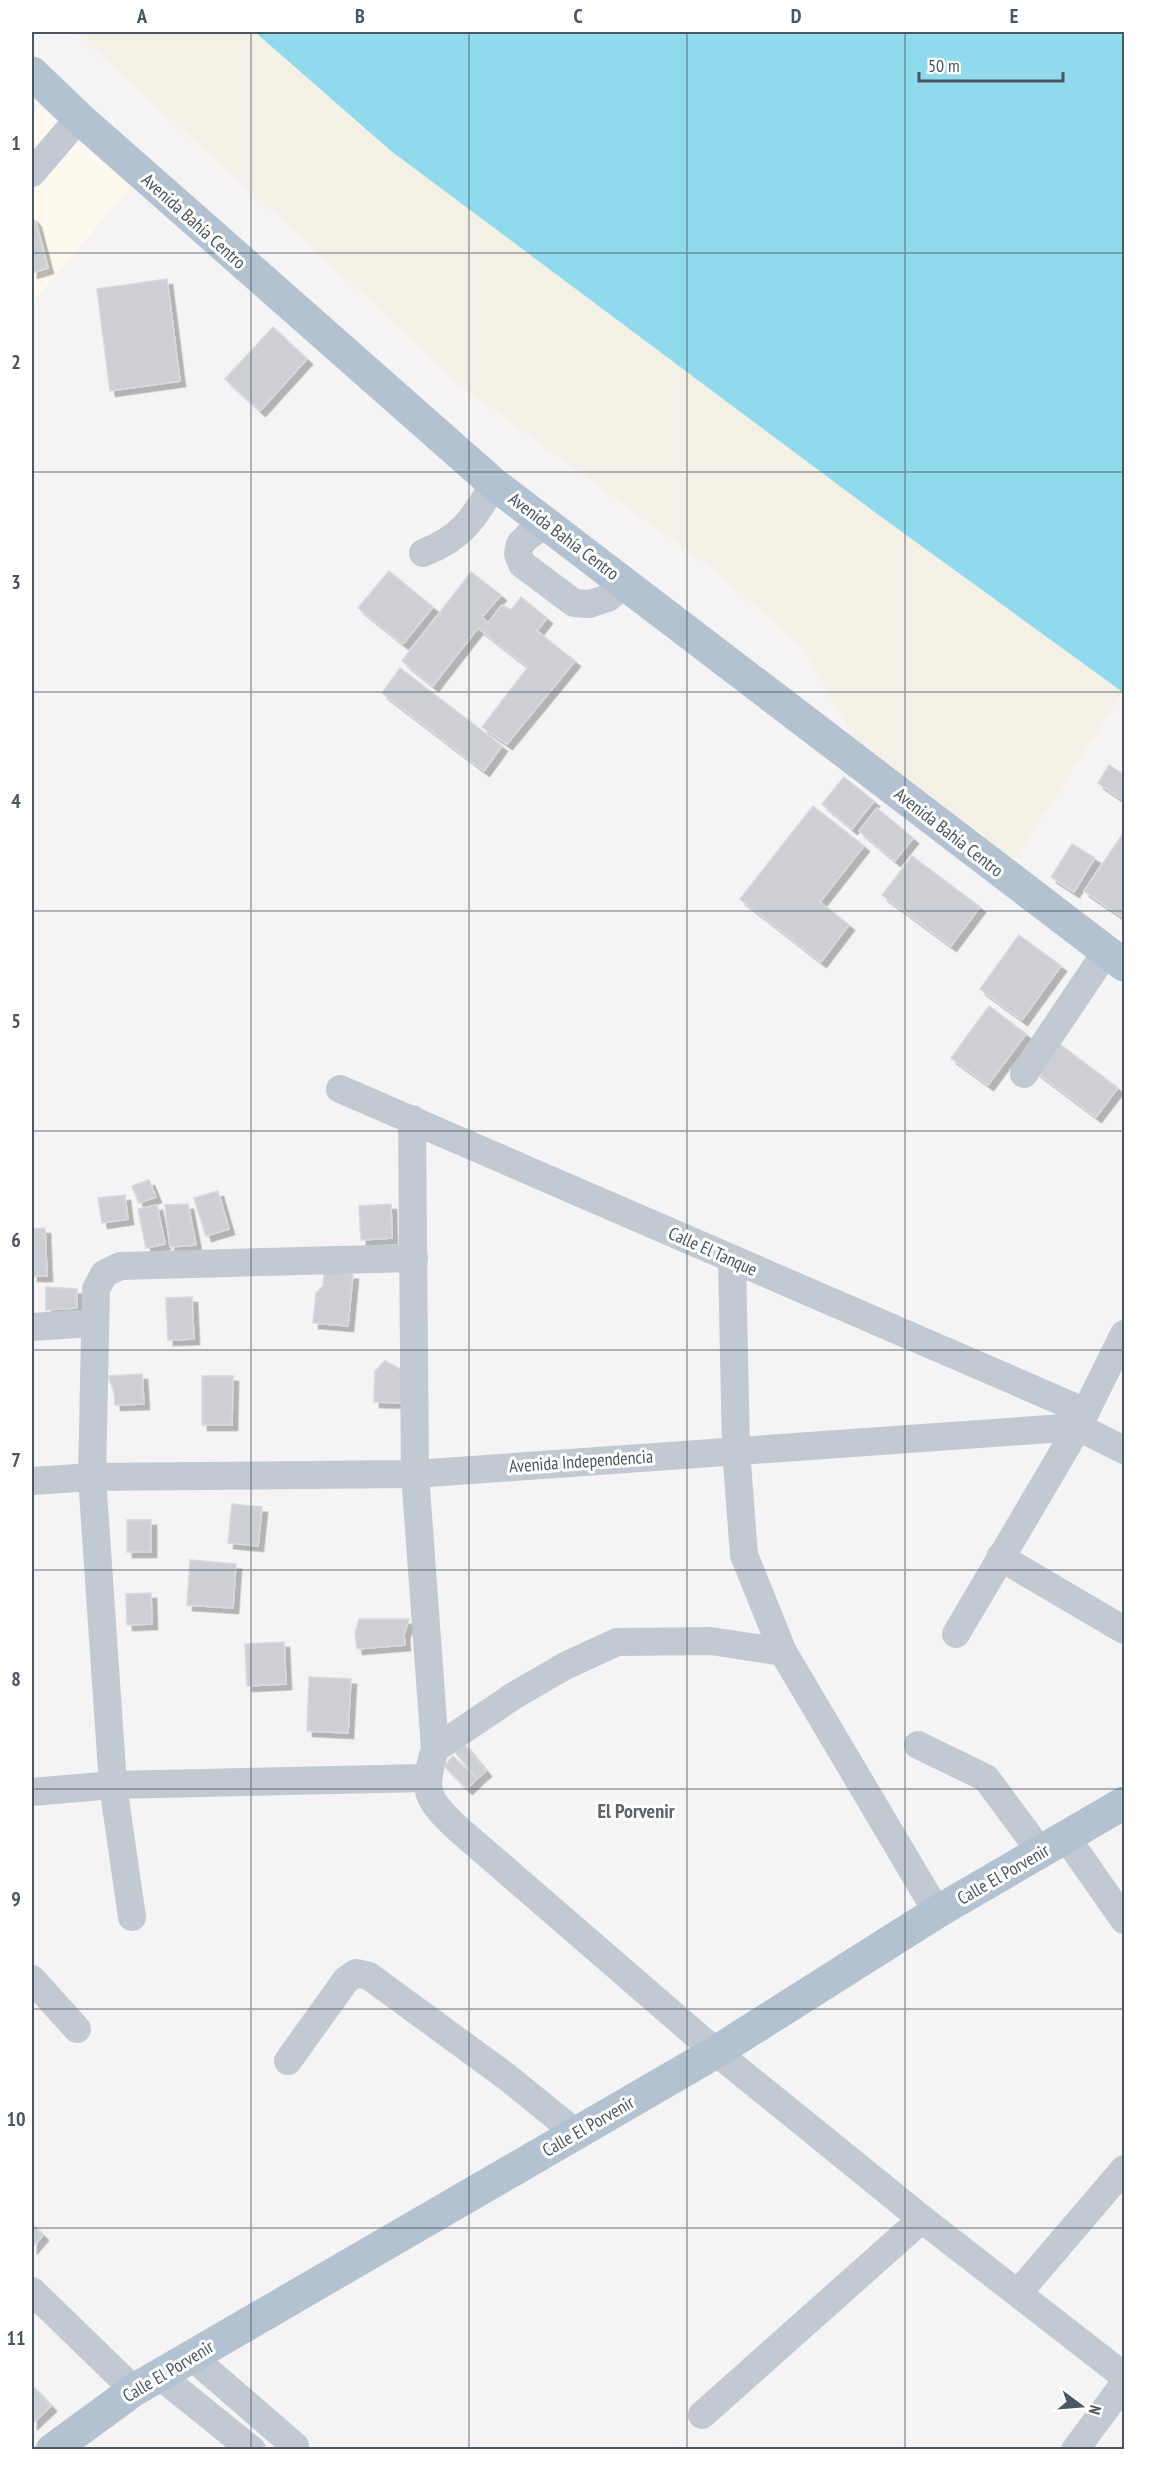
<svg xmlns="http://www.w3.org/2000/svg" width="1156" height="2481" viewBox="0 0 1156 2481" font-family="'PT Sans Narrow',sans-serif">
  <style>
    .commercial { fill: #fdf9ef }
    .sand { fill: #f5f0e5 }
    .water { fill: #90daee }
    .building { fill: #cdcfd5; stroke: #d7d9de; stroke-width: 1.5; filter: url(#shadow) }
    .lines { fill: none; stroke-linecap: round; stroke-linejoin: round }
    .minor { stroke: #c1cad2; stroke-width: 28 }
    .major { stroke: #b3c2d1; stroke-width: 33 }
    .grid { fill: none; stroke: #4a5661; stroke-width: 1.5; stroke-opacity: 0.55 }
    .labels { text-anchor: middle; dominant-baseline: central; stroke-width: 6; stroke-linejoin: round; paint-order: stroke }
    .street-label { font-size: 18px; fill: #4a5661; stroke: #fff }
    .neighbourhood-label { font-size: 20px; font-weight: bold; fill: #5f6368; stroke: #fff }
    .neatline { fill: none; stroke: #4a5661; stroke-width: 2 }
    .grid-label { font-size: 20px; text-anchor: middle; font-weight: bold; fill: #4a5661 }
  </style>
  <defs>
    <filter id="shadow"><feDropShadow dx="5.5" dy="5.5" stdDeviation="0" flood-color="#0004"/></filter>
  </defs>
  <rect width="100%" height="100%" fill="#f5f3f3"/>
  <path class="commercial" d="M40,106L131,187L32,303V117Z"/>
  <path class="sand" d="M75,32H272L1123,692L1015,859L852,736L804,649L722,576L460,385L370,300Z"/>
  <path class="water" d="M255,32H1124V693L880,516L391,151Z"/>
  <g class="building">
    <path d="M32,217L36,222L48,268L32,273Z"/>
    <path d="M167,279L180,381L110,391L97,289Z"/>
    <path d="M273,327L307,359L260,411L225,379Z"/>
    <path d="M389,571L433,607L403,644L358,608Z"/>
    <path d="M471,572L501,595L482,617L488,623L502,605L511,610L521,597L547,618L537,631L575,661L507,744L482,727L528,667L478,628L433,686L402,661Z"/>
    <path d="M400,668L502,746L484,771L382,693Z"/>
    <path d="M1109,765L1124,775V801L1098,783Z"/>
    <path d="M844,777L874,801L852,829L822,804Z"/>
    <path d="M813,806L864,846L820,902L849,925L821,962L740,899Z"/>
    <path d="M877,808L913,838L895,861L859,831Z"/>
    <path d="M1124,832V914L1122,917L1084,891Z"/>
    <path d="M1072,844L1095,858L1074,892L1051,877Z"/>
    <path d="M912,856L980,907L951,946L882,895Z"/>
    <path d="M1019,935L1061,966L1022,1020L980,989Z"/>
    <path d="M989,1006L1026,1034L988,1085L951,1058Z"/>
    <path d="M1057,1042L1118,1088L1096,1117L1035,1071Z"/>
    <path d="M149,1180L156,1197L139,1203L132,1186Z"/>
    <path d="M218,1191L229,1229L206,1236L194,1198Z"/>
    <path d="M125,1195L128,1219L102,1223L98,1198Z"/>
    <path d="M188,1204L196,1245L170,1247L165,1205Z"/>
    <path d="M391,1204L392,1238L361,1240L359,1206Z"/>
    <path d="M157,1205L165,1244L146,1248L138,1209Z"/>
    <path d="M45,1228L47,1276H32V1229Z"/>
    <path d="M324,1271L353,1274L348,1326L313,1323L316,1293L323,1286Z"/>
    <path d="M46,1287L77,1289V1308L46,1310Z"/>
    <path d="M192,1297L194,1339L168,1340L166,1298Z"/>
    <path d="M385,1361L404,1371V1403L374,1402L375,1371Z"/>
    <path d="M142,1374L144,1404L115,1405L114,1392L108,1376Z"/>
    <path d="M202,1376H233L232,1425H202Z"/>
    <path d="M232,1504L262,1507L258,1546L228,1543Z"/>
    <rect x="127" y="1520" width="24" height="32"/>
    <path d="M190,1560L236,1564L233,1608L187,1605Z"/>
    <path d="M151,1593L152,1624L127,1625L126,1594Z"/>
    <path d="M359,1619H409L404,1634L405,1645L357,1649L355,1634Z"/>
    <path d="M284,1642L286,1684L247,1686L245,1644Z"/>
    <path d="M309,1677L351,1679L348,1733L307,1731Z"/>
    <path d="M464,1744L486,1771L477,1779L455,1752Z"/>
    <path d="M453,1756L477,1779L467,1789L444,1766Z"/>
    <path d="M32,2224L43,2235L32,2248Z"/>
    <path d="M33,2386L51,2406L32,2424V2388Z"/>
  </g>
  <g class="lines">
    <g class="minor">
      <path d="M32,173L79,118"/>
      <path d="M546,524L528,536L520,544L518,554L522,564L574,603L589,604L608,598L625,583"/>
      <path d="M423,553C462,538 473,519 494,484"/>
      <path d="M1024,1074L1106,952"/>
      <path d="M340,1089L1086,1412"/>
      <path d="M412,1119L415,1474L435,1749C422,1791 426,1798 457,1828L716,2052L922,2219L1124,2376"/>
      <path d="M732,1259L736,1450L744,1555L783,1652L937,1912"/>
      <path d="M32,1327L93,1323"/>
      <path d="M32,1481L92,1477L415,1474L1078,1427L1124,1450"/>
      <path d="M1000,1557L1124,1630"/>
      <path d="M956,1634L1078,1427L1124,1334"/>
      <path d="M918,1745L986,1778L1040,1851"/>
      <path d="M435,1749L515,1695L565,1666L617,1642L711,1641L783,1652"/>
      <path d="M32,1792L113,1785L426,1778"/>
      <path d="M1066,1837L1124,1920"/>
      <path d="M132,1917L113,1785L92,1477L96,1289L104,1274L120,1266L414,1258"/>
      <path d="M32,1979L77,2029"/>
      <path d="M288,2061L346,1980L356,1973L369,1976L507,2077L576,2133"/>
      <path d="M32,2291L134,2390"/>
      <path d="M1019,2292L1124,2169"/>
      <path d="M191,2356L295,2446"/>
      <path d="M159,2375L252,2450"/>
      <path d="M702,2415L922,2219"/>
      <path d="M1075,2450L1124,2384"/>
    </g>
    <g class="major">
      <path d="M32,73L79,118L494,484L1124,965"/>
      <path d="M52,2450L134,2390L716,2052L937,1912L1124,1803"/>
    </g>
  </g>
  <path class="grid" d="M251,32V2450M469,32V2450M687,32V2450M905,32V2450M32,253H1124M32,472H1124M32,692H1124M32,911H1124M32,1131H1124M32,1350H1124M32,1570H1124M32,1789H1124M32,2009H1124M32,2228H1124"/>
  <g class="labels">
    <g class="street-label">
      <text transform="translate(194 221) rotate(42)">Avenida Bahía Centro</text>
      <text transform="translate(564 536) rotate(37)">Avenida Bahía Centro</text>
      <text transform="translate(949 832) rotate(38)">Avenida Bahía Centro</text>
      <text transform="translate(713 1251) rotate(24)">Calle El Tanque</text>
      <text transform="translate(581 1461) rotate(-4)">Avenida Independencia</text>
      <text transform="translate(1003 1874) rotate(-30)">Calle El Porvenir</text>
      <text transform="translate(588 2126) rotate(-30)">Calle El Porvenir</text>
      <text transform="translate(168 2371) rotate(-31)">Calle El Porvenir</text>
    </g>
    <g class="neighbourhood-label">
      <text x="636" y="1811">El Porvenir</text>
    </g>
  </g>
  <rect width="1156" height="2481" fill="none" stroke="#ffffff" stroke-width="66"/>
  <g transform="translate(1081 2406) rotate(106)" stroke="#ffffff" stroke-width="4.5" paint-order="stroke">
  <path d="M0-4.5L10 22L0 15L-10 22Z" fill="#4a5661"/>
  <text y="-9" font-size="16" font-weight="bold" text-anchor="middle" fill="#4a5661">N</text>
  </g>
  <path d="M919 72v9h144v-9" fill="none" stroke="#4a5661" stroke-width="3"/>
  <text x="928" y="72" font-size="18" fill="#4a5661" stroke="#ffffff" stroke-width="4.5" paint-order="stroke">50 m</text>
  <rect x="33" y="33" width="1090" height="2415" class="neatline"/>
  <g class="grid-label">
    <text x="142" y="23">A</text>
    <text x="360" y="23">B</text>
    <text x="578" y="23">C</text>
    <text x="796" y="23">D</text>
    <text x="1014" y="23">E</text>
    <text x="16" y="150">1</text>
    <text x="16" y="369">2</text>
    <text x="16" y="589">3</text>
    <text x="16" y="808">4</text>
    <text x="16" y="1028">5</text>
    <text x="16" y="1247">6</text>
    <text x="16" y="1467">7</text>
    <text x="16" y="1686">8</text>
    <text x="16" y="1906">9</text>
    <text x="16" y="2126">10</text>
    <text x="16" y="2345">11</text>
  </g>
</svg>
